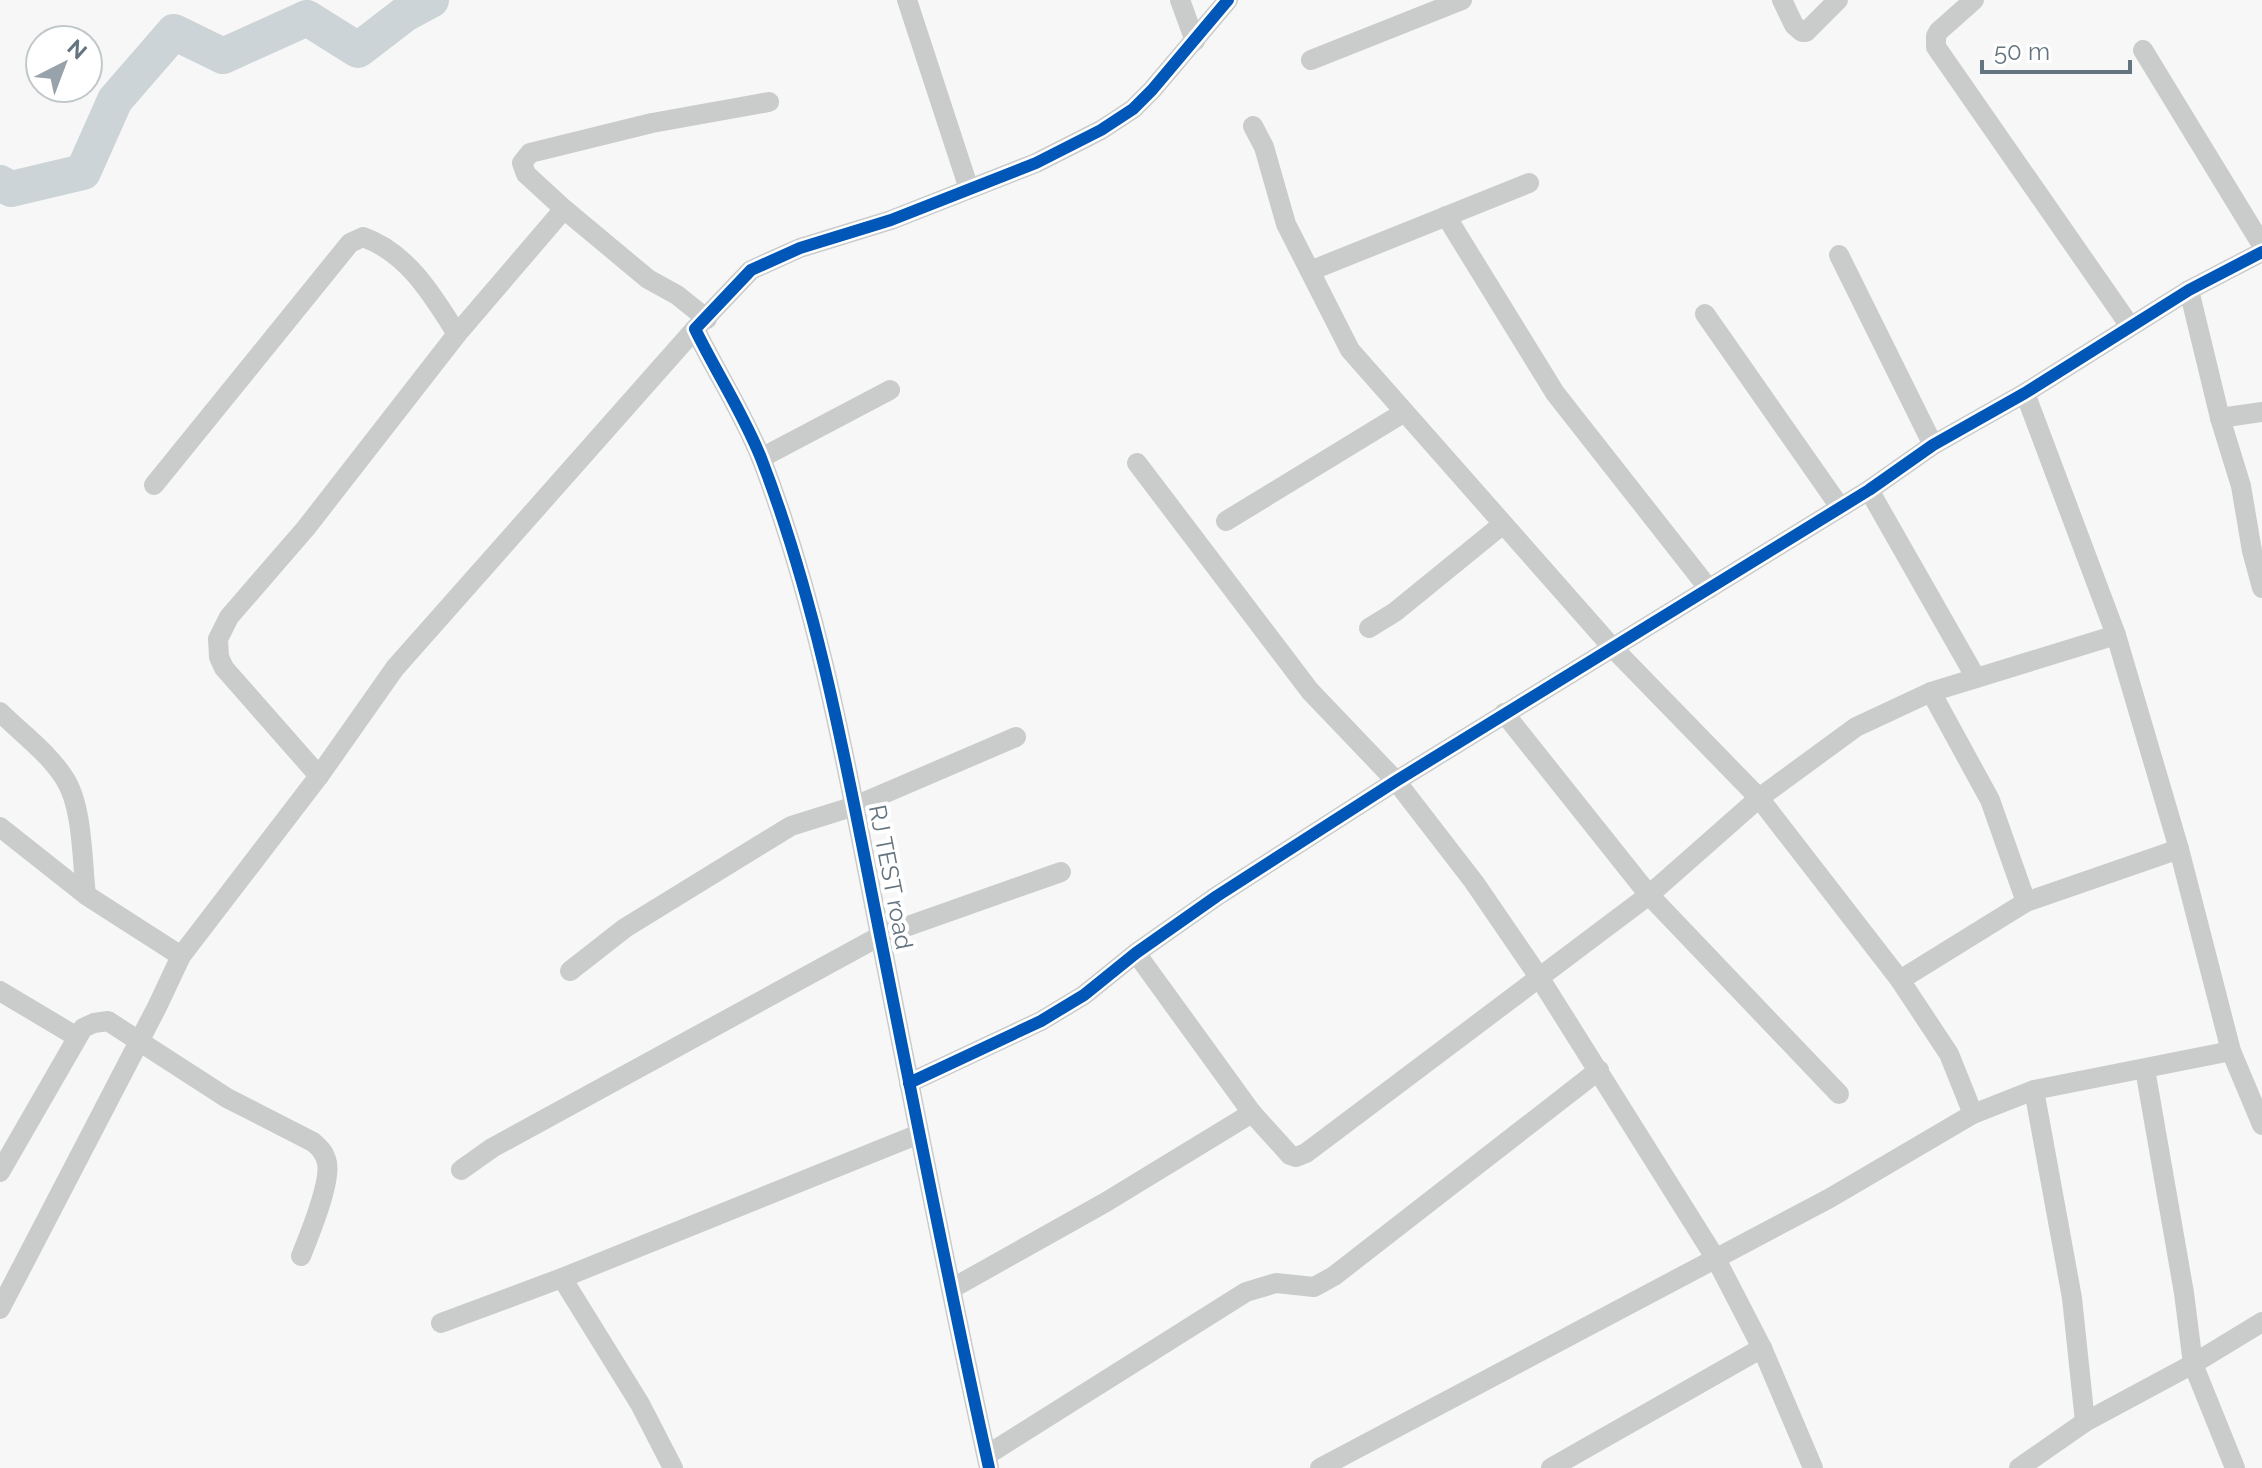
<svg xmlns="http://www.w3.org/2000/svg" width="2262" height="1468" viewBox="0 0 2262 1468" font-family="Raleway,sans-serif">
  <style>
    .lines { fill: none; stroke-linecap: round; stroke-linejoin: round }
    .river { stroke: #ccd4d7; stroke-width: 36 }
    .minor { stroke: #cacccc; stroke-width: 20 }
    .cycleway-casing { stroke: #fff; stroke-width: 17 }
    .cycleway { stroke: #0057b8; stroke-width: 12 }
    .labels { text-anchor: middle; dominant-baseline: central; stroke-width: 8; stroke-linejoin: round; paint-order: stroke }
    .street-label { font-size: 24px; fill: #657580; stroke: #fff }
  </style>
  <rect width="100%" height="100%" fill="#f7f7f7"/>
  <g class="lines">
    <path class="river" d="M0,183L11,189L83,172L115,100L174,32L223,56L307,18L358,50L405,14L431,0"/>
    <g class="minor">
      <path d="M907,0L969,189"/>
      <path d="M1180,0L1195,41"/>
      <path d="M1782,0L1794,25L1802,32H1806L1838,0"/>
      <path d="M1974,0L1939,31L1936,36V47L2130,326"/>
      <path d="M2143,50L2262,245"/>
      <path d="M1311,60L1462,0"/>
      <path d="M1253,126L1264,147L1286,224L1350,350L1611,646L1759,798L1900,980L1949,1054L1973,1114"/>
      <path d="M1446,216L1555,393L1709,589"/>
      <path d="M1839,255L1933,445"/>
      <path d="M1310,271L1529,183"/>
      <path d="M2189,290L2220,418L2241,486L2252,551L2262,588"/>
      <path d="M1705,314L1840,507"/>
      <path d="M707,319L677,295L648,279L564,209L526,174L522,163L530,153L652,123L769,102"/>
      <path d="M2025,393L2116,635L2179,849L2231,1051L2262,1125"/>
      <path d="M2220,418L2262,412"/>
      <path d="M761,458L890,390"/>
      <path d="M1137,463L1310,691L1396,781L1474,882L1539,977L1716,1259L1762,1348L1813,1468"/>
      <path d="M154,485L350,243L363,237C408,253 433,296 457,334"/>
      <path d="M1869,490L1976,678"/>
      <path d="M1226,521L1403,413"/>
      <path d="M1369,628L1395,612L1503,524"/>
      <path d="M1931,692L1990,800L2026,902"/>
      <path d="M0,712C21,733 49,753 65,779C83,807 82,862 86,895"/>
      <path d="M1504,713L1649,895L1839,1094"/>
      <path d="M319,776L224,668L219,657L218,639L229,617L306,528L457,334L564,209"/>
      <path d="M0,827L86,895L181,956"/>
      <path d="M1136,953L1252,1113L1290,1155L1296,1157L1306,1153L1649,895L1759,798L1856,727L1931,692L2116,635"/>
      <path d="M570,971L625,928L791,826L855,806L1016,737"/>
      <path d="M1900,980L2026,902L2179,849"/>
      <path d="M0,991L77,1037"/>
      <path d="M2145,1069L2184,1293L2193,1364L2235,1468"/>
      <path d="M909,1083L1041,1021L1084,995L1136,953L1217,896L1396,781L1869,490L1933,445L2025,393L2189,290L2262,252"/>
      <path d="M2034,1090L2072,1298L2085,1422"/>
      <path d="M461,1170L492,1148L880,936L1061,872"/>
      <path d="M0,1172L83,1028L94,1023L108,1021L227,1098L313,1142C320,1148 325,1153 327,1163C331,1183 309,1236 301,1256"/>
      <path d="M562,1278L919,1134"/>
      <path d="M951,1289L1106,1202L1252,1113"/>
      <path d="M0,1309L157,1007L181,956L319,776L395,668L695,329"/>
      <path d="M441,1323L562,1278L640,1404L673,1468"/>
      <path d="M987,1455L1246,1292L1276,1283L1314,1287L1334,1276L1599,1070"/>
      <path d="M989,1468C948,1283 912,1096 875,910C845,758 817,603 761,458C743,413 716,372 695,329L751,270L800,248L891,220L1036,163L1101,130L1133,109L1152,90L1228,0"/>
      <path d="M1320,1468L1830,1198L1973,1114L2034,1090L2231,1051"/>
      <path d="M1551,1468L1762,1348"/>
      <path d="M2019,1468L2085,1422L2193,1364L2262,1322"/>
    </g>
    <defs>
      <g id="cycleway">
        <path d="M909,1083L1041,1021L1084,995L1136,953L1217,896L1396,781L1869,490L1933,445L2025,393L2189,290L2262,252"/>
        <path d="M989,1468C948,1283 912,1096 875,910C845,758 817,603 761,458C743,413 716,372 695,329L751,270L800,248L891,220L1036,163L1101,130L1133,109L1152,90L1228,0"/>
      </g>
    </defs>
    <use href="#cycleway" class="cycleway-casing"/>
    <use href="#cycleway" class="cycleway"/>
  </g>
  <g class="labels">
    <g class="street-label">
      <text transform="translate(891 877) rotate(79)">RJ TEST road</text>
    </g>
  </g>
  <g transform="translate(64 64) rotate(42)"><circle r="38" fill="#ffffff" stroke="#c1c8cc" stroke-width="2"/>
  <path d="M0-6L14 30L0 20L-14 30Z" fill="#98a2aa"/>
  <text y="-12" font-size="22" font-weight="bold" text-anchor="middle" fill="#657580">N</text>
  </g>
  <path d="M1982 60v12h148v-12" fill="none" stroke="#657580" stroke-width="4"/>
  <text x="1994" y="60" font-size="24" fill="#657580" stroke="#ffffff" stroke-width="6" paint-order="stroke">50 m</text>
</svg>
